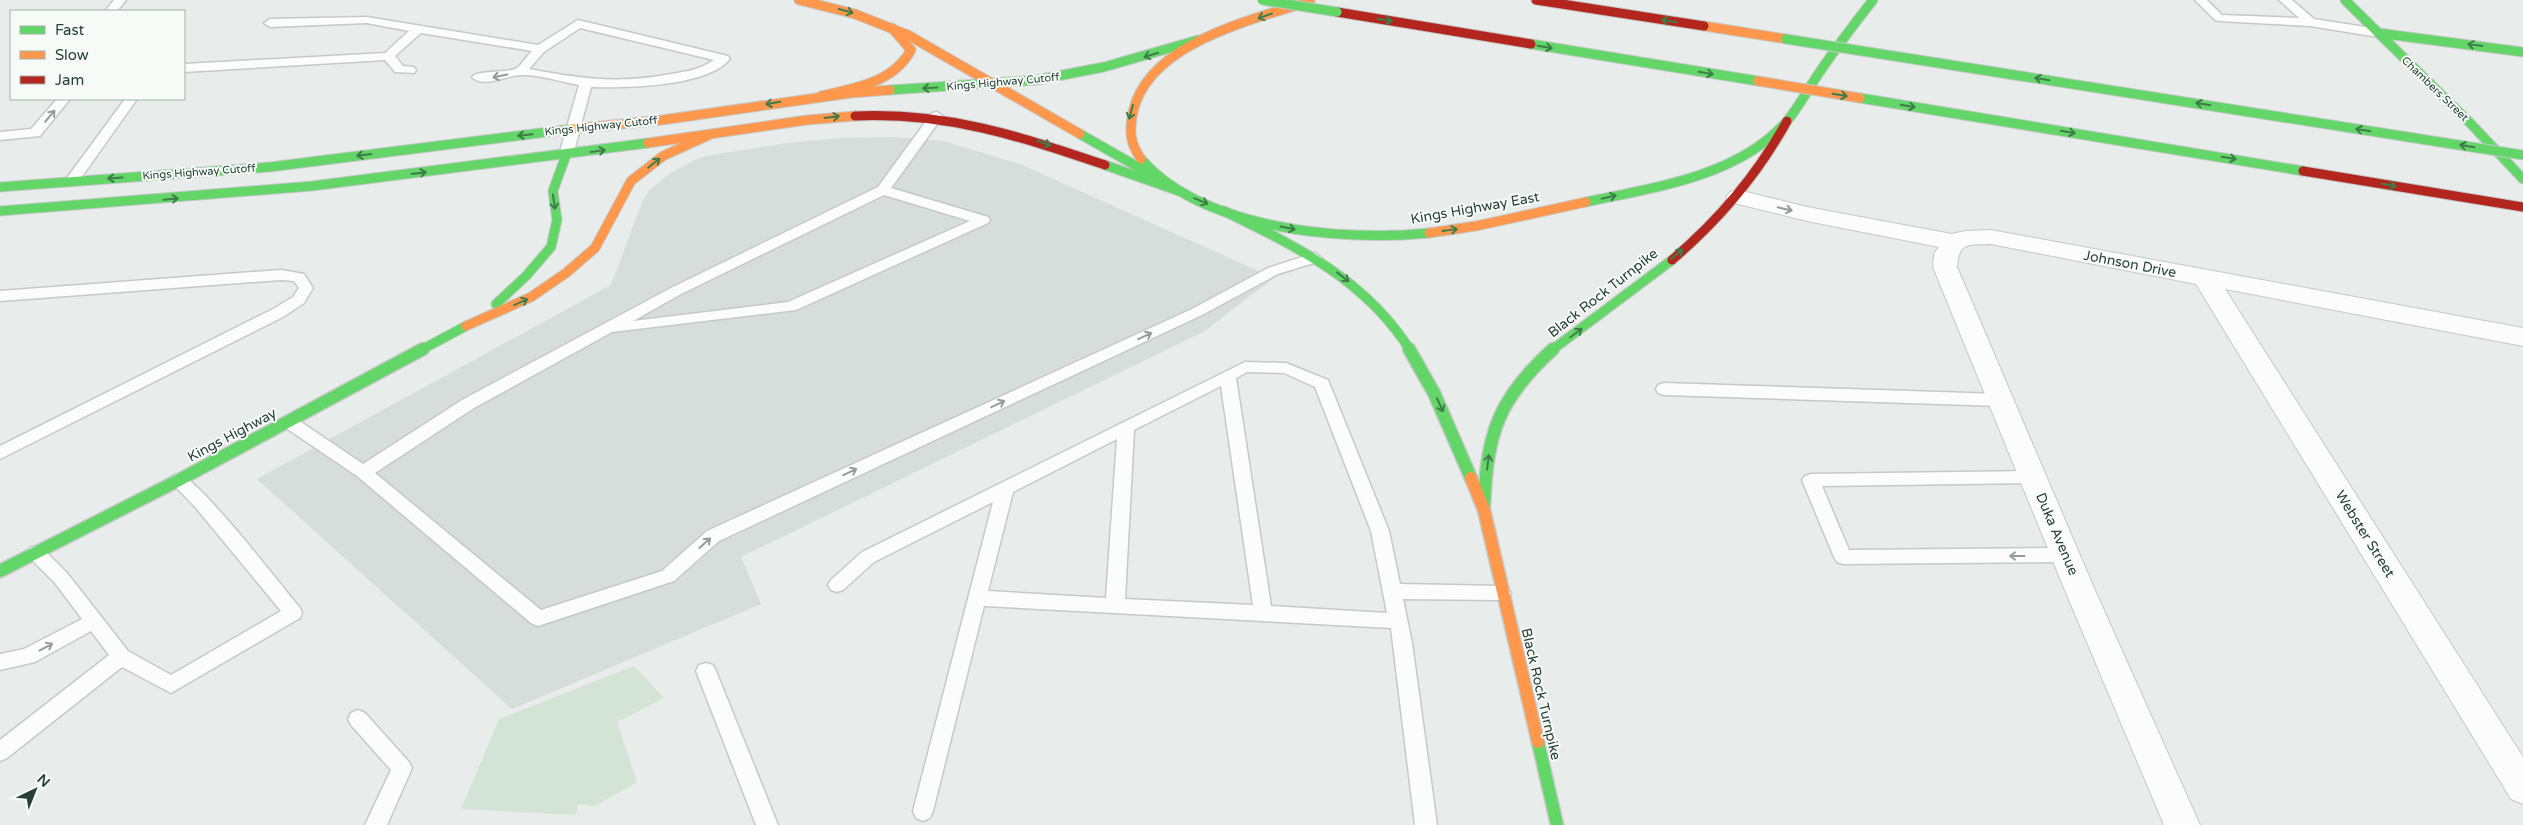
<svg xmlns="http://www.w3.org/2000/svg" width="2523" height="825" viewBox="0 0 2523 825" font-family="'Varela Round',sans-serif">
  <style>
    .built { fill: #d6ddda }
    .green { fill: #d3e4d6 }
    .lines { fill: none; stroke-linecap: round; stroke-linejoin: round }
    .lane-casing { stroke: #c5c9c7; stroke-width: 3 }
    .street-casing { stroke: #c5c9c7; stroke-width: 2 }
    .fast-far1-casing { stroke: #c4c9c7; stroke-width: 11 }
    .fast-casing { stroke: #c4c9c7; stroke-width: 15 }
    .slow-far1-casing { stroke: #c4c9c7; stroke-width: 11 }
    .slow-casing { stroke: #c4c9c7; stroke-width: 15 }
    .jam-casing { stroke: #c4c9c7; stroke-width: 11 }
    .lane { fill: #fcfcfc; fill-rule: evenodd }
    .street { fill: #fcfcfc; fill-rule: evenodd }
    .fast-far1 { stroke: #63d668; stroke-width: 9 }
    .fast { stroke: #63d668; stroke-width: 12 }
    .slow-far1 { stroke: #ff974d; stroke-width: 9 }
    .slow { stroke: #ff974d; stroke-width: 12 }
    .jam { stroke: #b3261e; stroke-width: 9 }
    .fast-bridge-casing { stroke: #c3cac8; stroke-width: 11; stroke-linecap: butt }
    .slow-bridge-casing { stroke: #c3cac8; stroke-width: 11; stroke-linecap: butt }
    .fast-bridge { stroke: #63d668; stroke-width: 9 }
    .slow-bridge { stroke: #ff974d; stroke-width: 9 }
    .oneway { stroke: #3e7c4a }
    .oneway2 { stroke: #919e99 }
    .labels { text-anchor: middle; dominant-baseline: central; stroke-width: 4; stroke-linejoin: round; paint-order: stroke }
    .far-street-label { font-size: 11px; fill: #264036; stroke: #f7fbf8 }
    .street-label { font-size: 14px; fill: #264036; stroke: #f7fbf8 }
  </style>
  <rect width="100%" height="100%" fill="#e8ecea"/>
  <path class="built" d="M896,137L944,141L1022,165L1274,278L1203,332L741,557L761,604L512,709L257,479L611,285L643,200L650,190L669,174L693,161L706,156L787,143L839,138Z"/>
  <path class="green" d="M634,666L664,698L617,722L637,782L595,806L578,804L576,815L461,809L499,719Z"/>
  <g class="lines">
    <defs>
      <g id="lane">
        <path d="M114,0H126L117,11H105Z"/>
        <path d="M2195,0H2207L2222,15L2299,18L2279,0H2292L2314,19L2378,29L2384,33L2378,37L2310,26L2219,21L2215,20Z"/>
        <path d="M367,17L538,45L578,20L728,56L730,59C707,87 626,88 591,87L573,155L566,159L559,155L579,85C561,82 539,74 521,75C507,75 483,89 472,77C478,70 504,73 515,69C521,66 527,56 532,51L421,33L395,56L403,66L414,67L416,70L414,73L395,72L385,60L184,72V64L385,53L409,31L367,23L270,27L264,23L270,19ZM580,28L714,60C699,70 688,71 671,74C617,84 583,79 529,69L544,52Z"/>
        <path d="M57,99H70L40,136L0,140V132L31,129Z"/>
        <path d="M125,99H137L76,185H66L64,182Z"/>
        <path d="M937,112L943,116L891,188L988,217L990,220L988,223L796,310L612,332L474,408L375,473L541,610L662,571L707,531L1192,309L1268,268L1315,253L1322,258L1320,261L1278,274L1202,315L719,541L674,581L538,626L531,623L357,476L283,426L281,422L283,418H295L363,464L462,400L671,288L878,187L932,113ZM884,195L970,221L788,302L633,321L681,294Z"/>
        <path d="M281,270L304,274L313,288L304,303L283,317L0,459V446L273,309L293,297L299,288L294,281L281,280L0,301V291Z"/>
        <path d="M1245,362L1286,363L1328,380L1389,531L1400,584L1502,586L1508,588L1511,593L1508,598L1502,600L1403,599L1412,643L1437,825H1415L1391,628L984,606L933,811L930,818L923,821L916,818L913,811L993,502L874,562L843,590L837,592L831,590L828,585L831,580L862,552ZM1247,372L1284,373L1315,387L1371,531L1387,613L1271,606L1236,378ZM1221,386L1253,605L1125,599L1134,430ZM1117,439L1106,598L988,591L1013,492Z"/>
        <path d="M1664,383L2000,394L2006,396L2008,400L2006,404L2000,406L1664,395L1658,393L1656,389L1658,385Z"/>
        <path d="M2033,471L2039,473L2042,477L2039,481L2033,483L1822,486L1849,550L2065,548L2071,550L2074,555L2071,560L2065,562L1843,564L1837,562L1834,557L1802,480L1805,476L1811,474Z"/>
        <path d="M179,474C200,480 280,584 300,608L302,613L300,618L171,693L122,667L7,758L0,761V740L109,655L91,631L35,662L0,670V654L24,649L82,619L55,583L30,558L27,553L30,548L36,546L42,548L67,573L128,651L171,675L281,611L196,508L173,484L170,480L173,476Z"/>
        <path d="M706,663L713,665L716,671L778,825H756L696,671L699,665Z"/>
        <path d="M358,710L365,713L409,762L412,768L387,825H365L391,770L351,725L348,719L351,713Z"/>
      </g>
      <path id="street" d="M1738,190L1807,207L1952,234L1965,231L1991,230L2523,328V346L2225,289L2523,757V804L2511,799L2196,284L1991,244C1969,245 1959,241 1957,267L2094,588L2200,825H2164L2064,588L1933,267L1934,254L1939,247L1807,221L1730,202L1726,197L1730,192Z"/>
      <g id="fast-far1">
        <path d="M2345,0L2472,125L2523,179"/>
        <path d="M2378,33L2523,52"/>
        <path d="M1531,44L1758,81"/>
        <path d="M1881,54L2446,143"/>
        <path d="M890,90L1037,80L1104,67L1198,40"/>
        <path d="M1860,98L2303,171"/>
        <path d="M1080,134L1159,179"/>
        <path d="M1141,159C1202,229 1341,242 1429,233"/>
        <path d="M1105,165L1179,191"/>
        <path d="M0,187L270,167L572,129"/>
        <path d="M1586,202C1655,187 1738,177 1787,121C1799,107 1808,89 1819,73C1836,48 1854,24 1873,0"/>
        <path d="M0,211L312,186L648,143"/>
        <path d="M1224,211C1297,247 1365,279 1410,350"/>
        <path d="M496,304L526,276L551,247L557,220L553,191L566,155"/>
        <path d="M421,350L466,326"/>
        <path d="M1552,350L1672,260"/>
      </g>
      <g id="fast">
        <path d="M1409,349L1434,393L1471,478"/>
        <path d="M1484,506C1487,433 1498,399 1553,349"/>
        <path d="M0,571L179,480L423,349"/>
        <path d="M1538,742L1557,825"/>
      </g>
      <g id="slow-far1">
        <path d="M799,0L855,14L908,35L1080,134"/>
        <path d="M1704,26L1786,39"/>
        <path d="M821,96C855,88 893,83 911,50L892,28"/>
        <path d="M572,129L662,120L851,93L890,90"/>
        <path d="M648,143L807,120L855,116"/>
        <path d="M1141,159C1130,143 1129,132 1133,112C1148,43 1252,20 1310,1"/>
        <path d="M1429,233L1476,226L1586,202"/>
        <path d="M466,326L531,297L566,273L595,248L631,181L663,156L709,135"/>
      </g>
      <path id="slow" d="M1471,478L1484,510L1538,742"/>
      <g id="jam">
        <path d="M1536,0L1704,26"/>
        <path d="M1337,12L1531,44"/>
        <path d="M855,116C948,112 1019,136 1105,165"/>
        <path d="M2303,171L2523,207"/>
        <path d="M1672,260C1719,220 1757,176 1787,121"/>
      </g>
    </defs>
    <use href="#lane" class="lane-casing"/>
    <use href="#street" class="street-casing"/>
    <use href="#fast-far1" class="fast-far1-casing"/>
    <use href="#fast" class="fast-casing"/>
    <use href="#slow-far1" class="slow-far1-casing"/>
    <use href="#slow" class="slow-casing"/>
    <use href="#jam" class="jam-casing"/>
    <use href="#lane" class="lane"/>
    <use href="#street" class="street"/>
    <use href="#fast-far1" class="fast-far1"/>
    <use href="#fast" class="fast"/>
    <use href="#slow-far1" class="slow-far1"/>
    <use href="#slow" class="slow"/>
    <use href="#jam" class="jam"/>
    <defs>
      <g id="fast-bridge">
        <path d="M1262,0L1337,12"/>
        <path d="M1786,39L1881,54"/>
        <path d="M2446,143L2523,155"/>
      </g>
      <path id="slow-bridge" d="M1758,81L1860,98"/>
    </defs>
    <use href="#fast-bridge" class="fast-bridge-casing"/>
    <use href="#slow-bridge" class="slow-bridge-casing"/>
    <use href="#fast-bridge" class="fast-bridge"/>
    <use href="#slow-bridge" class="slow-bridge"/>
  </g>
  <defs><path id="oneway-shaft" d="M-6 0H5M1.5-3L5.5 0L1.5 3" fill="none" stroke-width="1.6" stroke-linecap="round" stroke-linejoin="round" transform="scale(1.25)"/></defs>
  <g class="oneway">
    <use href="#oneway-shaft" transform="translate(846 11) rotate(15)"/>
    <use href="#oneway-shaft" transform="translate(1265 16) rotate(160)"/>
    <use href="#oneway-shaft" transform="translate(1385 20) rotate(9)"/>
    <use href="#oneway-shaft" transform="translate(1669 21) rotate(-171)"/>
    <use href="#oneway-shaft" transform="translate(2475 45) rotate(-172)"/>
    <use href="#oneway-shaft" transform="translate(1545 47) rotate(9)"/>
    <use href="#oneway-shaft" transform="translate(1151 55) rotate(163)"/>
    <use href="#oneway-shaft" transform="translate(1706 73) rotate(9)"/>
    <use href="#oneway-shaft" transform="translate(2042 79) rotate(-171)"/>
    <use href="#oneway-shaft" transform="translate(930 88) rotate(177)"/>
    <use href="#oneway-shaft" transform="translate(1840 95) rotate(9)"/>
    <use href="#oneway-shaft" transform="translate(773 103) rotate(171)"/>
    <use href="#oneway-shaft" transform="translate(2203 104) rotate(-171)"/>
    <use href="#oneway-shaft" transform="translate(1908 106) rotate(9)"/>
    <use href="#oneway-shaft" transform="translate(1131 112) rotate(105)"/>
    <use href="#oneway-shaft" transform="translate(832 117) rotate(-7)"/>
    <use href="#oneway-shaft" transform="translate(2363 130) rotate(-171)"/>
    <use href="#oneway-shaft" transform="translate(2068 132) rotate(9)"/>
    <use href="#oneway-shaft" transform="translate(525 135) rotate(174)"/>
    <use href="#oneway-shaft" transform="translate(1044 143) rotate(19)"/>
    <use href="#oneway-shaft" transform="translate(2467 146) rotate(-171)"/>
    <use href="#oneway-shaft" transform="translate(598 151) rotate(-8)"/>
    <use href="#oneway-shaft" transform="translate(364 155) rotate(173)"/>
    <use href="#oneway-shaft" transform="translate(2229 158) rotate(9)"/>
    <use href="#oneway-shaft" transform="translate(654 163) rotate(-39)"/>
    <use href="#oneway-shaft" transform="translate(419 173) rotate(-7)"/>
    <use href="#oneway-shaft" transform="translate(115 178) rotate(176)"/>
    <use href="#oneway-shaft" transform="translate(2389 185) rotate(9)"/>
    <use href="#oneway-shaft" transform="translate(1609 197) rotate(-13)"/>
    <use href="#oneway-shaft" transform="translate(171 199) rotate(-5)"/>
    <use href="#oneway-shaft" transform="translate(1201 201) rotate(23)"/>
    <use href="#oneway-shaft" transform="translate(554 202) rotate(82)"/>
    <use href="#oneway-shaft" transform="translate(1288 228) rotate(11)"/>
    <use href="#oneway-shaft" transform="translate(1450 230) rotate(-8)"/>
    <use href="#oneway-shaft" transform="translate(1677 254) rotate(-40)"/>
    <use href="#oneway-shaft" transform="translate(1343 277) rotate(38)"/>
    <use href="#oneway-shaft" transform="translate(521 302) rotate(-24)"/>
    <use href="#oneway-shaft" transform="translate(1576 333) rotate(-37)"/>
    <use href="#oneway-shaft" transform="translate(1440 405) rotate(66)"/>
    <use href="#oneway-shaft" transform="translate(1488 462) rotate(-83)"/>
  </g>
  <g class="oneway2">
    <use href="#oneway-shaft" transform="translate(500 76) rotate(168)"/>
    <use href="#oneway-shaft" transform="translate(50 116) rotate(-50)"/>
    <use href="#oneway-shaft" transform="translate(1785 209) rotate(13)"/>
    <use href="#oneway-shaft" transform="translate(1145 336) rotate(-25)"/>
    <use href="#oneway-shaft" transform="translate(998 404) rotate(-25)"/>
    <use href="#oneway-shaft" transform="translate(850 472) rotate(-25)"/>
    <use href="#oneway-shaft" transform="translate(705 543) rotate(-42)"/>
    <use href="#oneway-shaft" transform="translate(2017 556) rotate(180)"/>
    <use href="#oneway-shaft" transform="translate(46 647) rotate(-28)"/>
  </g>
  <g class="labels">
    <g class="far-street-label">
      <text transform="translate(1003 82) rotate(-5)">Kings Highway Cutoff</text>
      <text transform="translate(2435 89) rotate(44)">Chambers Street</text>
      <text transform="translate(601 126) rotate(-6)">Kings Highway Cutoff</text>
      <text transform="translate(199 172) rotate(-4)">Kings Highway Cutoff</text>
    </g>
    <g class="street-label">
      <text transform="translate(1475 208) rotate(-10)">Kings Highway East</text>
      <text transform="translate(2130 264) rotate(11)">Johnson Drive</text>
      <text transform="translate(1603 293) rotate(-38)">Black Rock Turnpike</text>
      <text transform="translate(232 435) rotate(-28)">Kings Highway</text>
      <text transform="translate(2057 534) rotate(67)">Duka Avenue</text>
      <text transform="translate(2365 534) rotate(58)">Webster Street</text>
      <text transform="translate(1541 694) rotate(77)">Black Rock Turnpike</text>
    </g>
  </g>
  <rect x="10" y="10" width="175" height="90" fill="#f7fbf8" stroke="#a3b0aa"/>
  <rect x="20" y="26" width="25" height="8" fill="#63d668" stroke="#a3b0aa"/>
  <text x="55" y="35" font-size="15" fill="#264036">Fast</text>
  <rect x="20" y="51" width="25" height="8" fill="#ff974d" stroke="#a3b0aa"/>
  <text x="55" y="60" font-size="15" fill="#264036">Slow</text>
  <rect x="20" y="76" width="25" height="8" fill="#b3261e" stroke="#a3b0aa"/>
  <text x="55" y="85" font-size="15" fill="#264036">Jam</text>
  <g transform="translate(35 790) rotate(43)" stroke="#f7fbf8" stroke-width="4" paint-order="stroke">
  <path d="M0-4L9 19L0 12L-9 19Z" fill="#264036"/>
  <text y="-8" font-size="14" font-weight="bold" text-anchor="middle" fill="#264036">N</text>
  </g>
</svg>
